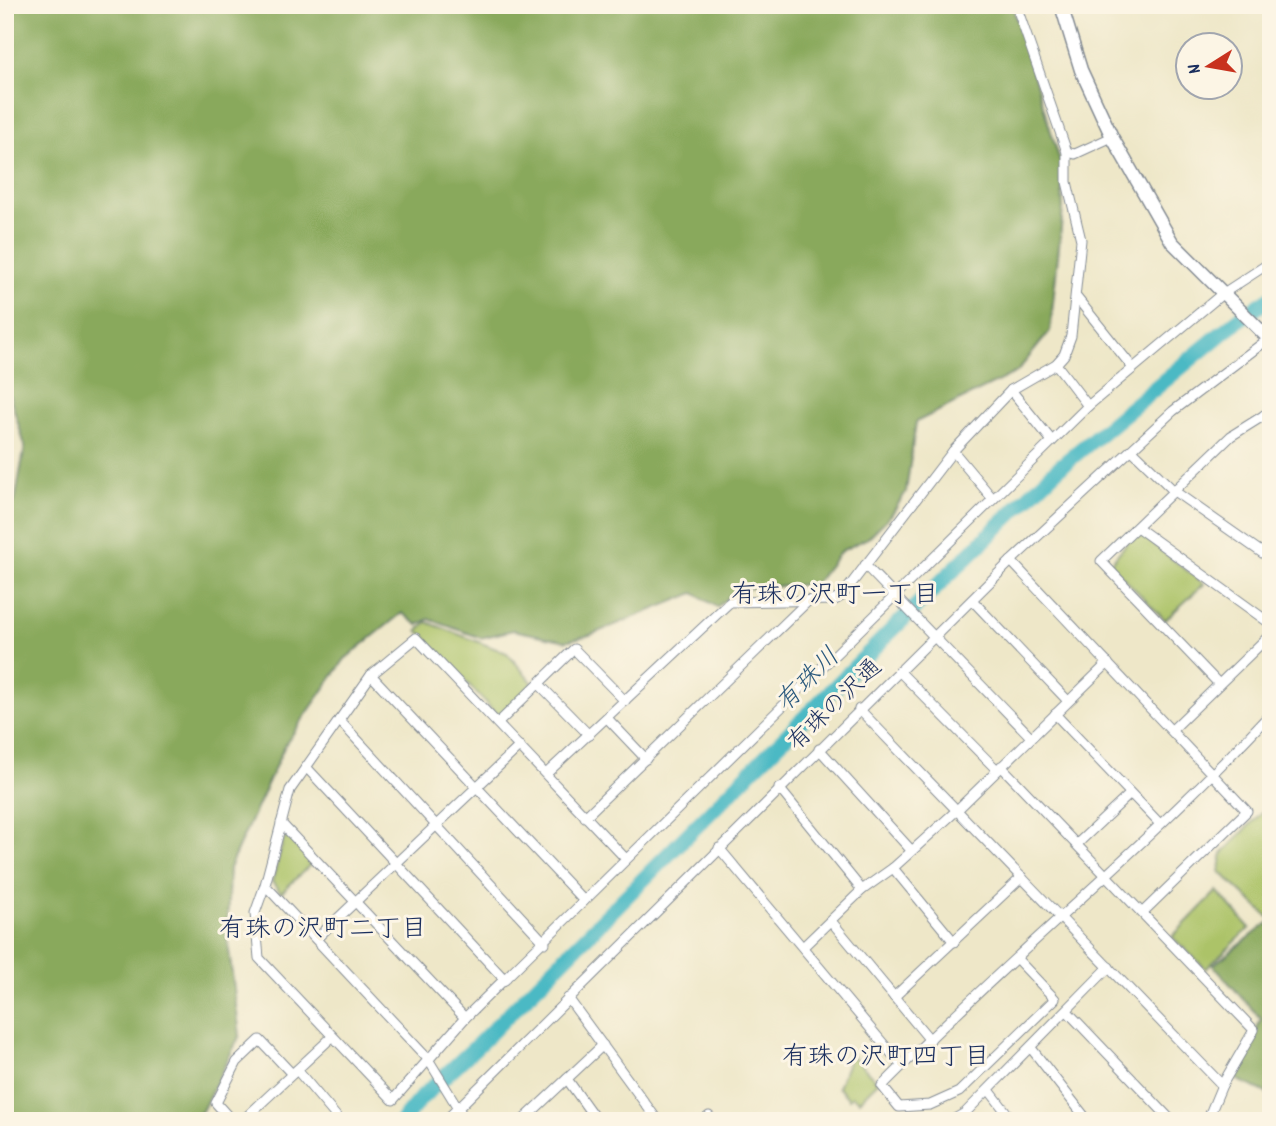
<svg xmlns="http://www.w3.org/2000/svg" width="1276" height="1126" viewBox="0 0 1276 1126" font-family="Dekko,'Klee One',sans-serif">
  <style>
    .green { fill: #acc368; stroke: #647963; stroke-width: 2 }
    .forest { fill: #89a95c; stroke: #526c5d; stroke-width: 2 }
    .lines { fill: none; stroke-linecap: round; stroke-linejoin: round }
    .river { stroke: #4bb9c4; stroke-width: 16 }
    .street-casing { stroke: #848b93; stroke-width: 11 }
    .secondary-casing { stroke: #848b93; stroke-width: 15 }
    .street { stroke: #fff; stroke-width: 9 }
    .secondary { stroke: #fff; stroke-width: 12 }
    .labels { text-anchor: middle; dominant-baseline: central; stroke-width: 6; stroke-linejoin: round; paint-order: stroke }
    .street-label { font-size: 24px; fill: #1b2f5e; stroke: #fcf5e5 }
    .neighbourhood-label { font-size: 26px; fill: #1b2f5e; stroke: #fcf5e5 }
    .water-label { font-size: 26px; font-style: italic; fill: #29587d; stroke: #fcf5e5 }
  </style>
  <rect width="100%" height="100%" fill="#fcf5e5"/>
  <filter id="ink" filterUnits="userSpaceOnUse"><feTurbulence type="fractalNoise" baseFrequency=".0143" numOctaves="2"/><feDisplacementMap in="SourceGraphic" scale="14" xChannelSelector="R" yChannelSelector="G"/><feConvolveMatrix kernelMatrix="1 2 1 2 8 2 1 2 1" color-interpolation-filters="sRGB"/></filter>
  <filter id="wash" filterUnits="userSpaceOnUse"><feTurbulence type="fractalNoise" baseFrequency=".00686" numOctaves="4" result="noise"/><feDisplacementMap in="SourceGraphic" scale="28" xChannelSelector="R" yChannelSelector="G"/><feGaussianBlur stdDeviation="1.57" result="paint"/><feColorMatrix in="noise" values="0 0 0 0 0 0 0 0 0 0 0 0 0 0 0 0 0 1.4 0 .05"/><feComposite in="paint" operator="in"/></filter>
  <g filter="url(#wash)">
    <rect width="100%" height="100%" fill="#eee7c8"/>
    <g class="green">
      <path d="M1134,534H1140L1204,584L1165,620L1110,564Z"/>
      <path d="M427,622L507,653L533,683L501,714H496L418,630Z"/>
      <path d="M1262,812L1271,823V915L1268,917L1220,872L1222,854Z"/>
      <path d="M288,837L313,862L281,893L272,882L284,838Z"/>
      <path d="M1217,891L1250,928L1206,969L1172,937Z"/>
      <path d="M851,1055L878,1082L859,1101L852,1096L849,1099L838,1087Z"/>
    </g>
    <g class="forest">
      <path d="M5,5H1012L1061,164L1063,209L1050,331L1017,372L916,422L906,492L891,515L868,538L841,551L815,584L737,589L717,607L694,593L590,635L566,641L513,630L481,638L429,619L418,625L402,613L345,659L285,745L229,868L227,935L240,1035L202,1111L189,1121H5V513L15,501L25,446L5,380Z"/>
      <path d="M1271,921V1095L1236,1079L1261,1019L1213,965Z"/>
    </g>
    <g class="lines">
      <path class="river" d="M402,1121L421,1098L479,1044L896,626L1055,471L1239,319L1271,298"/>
    </g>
  </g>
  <g filter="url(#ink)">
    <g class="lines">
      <defs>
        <g id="street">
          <path d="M1067,152L1075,154L1112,137"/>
          <path d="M1077,298L1133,368"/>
          <path d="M1056,364L1088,406"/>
          <path d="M1011,390L1052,441"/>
          <path d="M1264,415L1271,425"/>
          <path d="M1132,450L1174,491L1271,559"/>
          <path d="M953,451L993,499"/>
          <path d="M1137,527L1271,624"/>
          <path d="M1011,561L1247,811L1143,912"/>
          <path d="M865,565L1031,737"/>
          <path d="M972,600L1068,701"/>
          <path d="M899,671L997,770"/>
          <path d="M371,675L584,901"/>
          <path d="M539,684L589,735"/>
          <path d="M1219,684L1101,561L1231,436L1271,411"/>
          <path d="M859,709L1222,1085"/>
          <path d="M1055,714L1160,824"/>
          <path d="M607,718L646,759"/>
          <path d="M339,720L545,943"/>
          <path d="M498,723L574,649L625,701"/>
          <path d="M1172,730L1271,634"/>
          <path d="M819,749L911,850"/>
          <path d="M1001,766L1254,1030L1222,1085L1207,1121"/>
          <path d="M307,768L505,980"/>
          <path d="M546,774L730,602L835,600L842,596L953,451L1011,390L1056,364L1064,355L1071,336L1081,240L1067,182V152L1016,5"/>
          <path d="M779,788L862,890"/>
          <path d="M585,817L808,601"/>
          <path d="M281,823L465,1018"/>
          <path d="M1077,844L1130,794"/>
          <path d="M719,848L902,1066"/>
          <path d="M626,859L416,638L371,675L290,790L265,885L255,913L259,958L393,1100L465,1018L1088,406L1222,294L1271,262"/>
          <path d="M893,868L954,942"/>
          <path d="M265,885L428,1059L466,1121"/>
          <path d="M831,921L930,1040"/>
          <path d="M316,939L520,746"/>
          <path d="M803,947L862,890L893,868L956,811L1108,663"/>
          <path d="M1016,958L1055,999L959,1092L930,1105L899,1107L882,1086C1008,958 1149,845 1271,713"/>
          <path d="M894,997L1022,877"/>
          <path d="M568,998L658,1121"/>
          <path d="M1067,1011L1172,1121"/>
          <path d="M1031,1048L1088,1121"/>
          <path d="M297,1070L340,1121"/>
          <path d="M567,1079L597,1121"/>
          <path d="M989,1090L1013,1121"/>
          <path d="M232,1121L216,1103L237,1062L260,1040L292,1074"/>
          <path d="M242,1121L332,1037"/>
          <path d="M445,1121L1011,561L1173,411L1271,337"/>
          <path d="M522,1121L603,1045"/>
          <path d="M703,1121L709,1116L713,1121"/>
          <path d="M951,1121L965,1113L1109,967"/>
        </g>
        <path id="secondary" d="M1061,5L1081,70L1112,137L1172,242L1271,341"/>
      </defs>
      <use href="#street" class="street-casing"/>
      <use href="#secondary" class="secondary-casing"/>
      <use href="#street" class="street"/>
      <use href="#secondary" class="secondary"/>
    </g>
  </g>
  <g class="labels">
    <g class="street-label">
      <text transform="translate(836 706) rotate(-44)">有珠の沢通</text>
    </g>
    <g class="neighbourhood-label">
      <text x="835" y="596">有珠の沢町一丁目</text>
      <text x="323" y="930">有珠の沢町二丁目</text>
      <text x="886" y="1058">有珠の沢町四丁目</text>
    </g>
    <g class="water-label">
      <text transform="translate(809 681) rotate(-45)">有珠川</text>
    </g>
  </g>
  <rect width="1276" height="1126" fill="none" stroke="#fcf5e5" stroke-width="28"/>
  <g transform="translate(1209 66) rotate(259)"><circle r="33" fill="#fcf5e5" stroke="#a2a6af" stroke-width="2"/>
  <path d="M0-5L12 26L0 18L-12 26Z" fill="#c8321e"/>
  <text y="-10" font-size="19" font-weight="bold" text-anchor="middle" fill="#1b2f5e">N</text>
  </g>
</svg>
